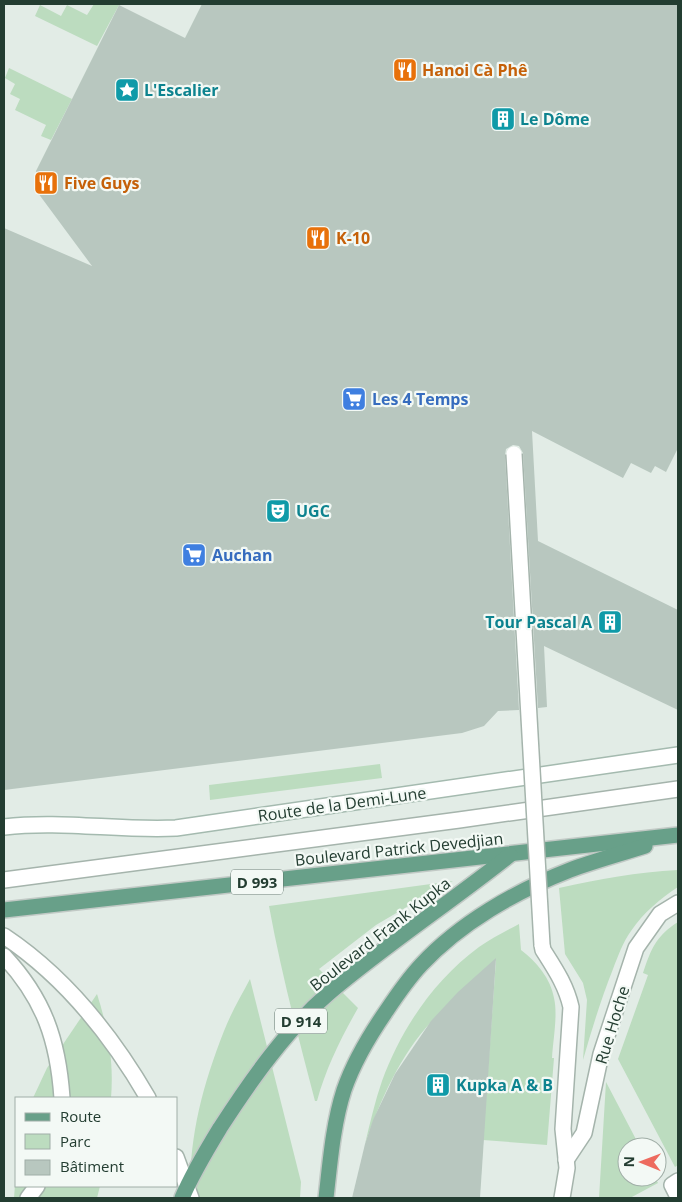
<svg xmlns="http://www.w3.org/2000/svg" width="682" height="1202" viewBox="0 0 682 1202" font-family="'Open Sans',sans-serif">
  <style>
    .green { fill: #bcdcbf }
    .building { fill: #b8c7bf }
    .lines { fill: none; stroke-linecap: round; stroke-linejoin: round }
    .lane-casing { stroke: #a5b4ac; stroke-width: 18 }
    .street-casing { stroke: #a5b4ac; stroke-width: 18 }
    .secondary-casing { stroke: #a4baaf; stroke-width: 18 }
    .primary-casing { stroke: #c1c9c5; stroke-width: 18 }
    .lane { stroke: #fff; stroke-width: 15 }
    .street { stroke: #fff; stroke-width: 15 }
    .secondary { stroke: #fff; stroke-width: 15 }
    .primary { stroke: #68a089; stroke-width: 15 }
    .street-bridge-casing { stroke: #a5b4ac; stroke-width: 18; stroke-linecap: butt }
    .street-bridge { stroke: #fff; stroke-width: 15 }
    .labels { text-anchor: middle; dominant-baseline: central; stroke-width: 4.5; stroke-linejoin: round; paint-order: stroke }
    .shield { fill: #f3f9f5; stroke: #61756c; stroke-width: 1 }
    .shield-label { font-size: 15px; font-weight: bold; fill: #233d31 }
    .food-label { font-size: 16px; font-weight: bold; fill: #c56008; stroke: #f3f9f5; text-anchor: start }
    .culture-label { font-size: 16px; font-weight: bold; fill: #0d838f; stroke: #f3f9f5; text-anchor: start }
    .shop-label { font-size: 16px; font-weight: bold; fill: #366cbe; stroke: #f3f9f5; text-anchor: start }
    .street-label { font-size: 16px; fill: #233d31; stroke: #f3f9f5 }
  </style>
  <rect width="100%" height="100%" fill="#e2ece6"/>
  <g class="green">
    <path d="M94,4L119,5L97,46L35,16L40,5L61,16L67,5L87,15Z"/>
    <path d="M9,68L72,99L51,140L41,136L46,125L15,110L20,99L10,94L15,84L5,78Z"/>
    <path d="M380,764L382,778L210,800L209,785Z"/>
    <path d="M678,870V887C661,898 643,913 631,931C623,942 618,956 613,969C601,999 592,1029 583,1060L587,1000L583,983L565,954L559,888C599,879 637,872 678,870Z"/>
    <path d="M453,881L427,895L376,925L319,969L358,1008C341,1038 326,1068 317,1101H315C298,1036 281,972 269,906Z"/>
    <path d="M678,922V1165L675,1167L618,1059L648,975L643,973C651,949 656,936 678,922Z"/>
    <path d="M519,924L521,950C536,961 551,979 554,998C558,1015 553,1040 552,1058H554L547,1145L483,1140L496,960C475,980 452,1000 432,1021C400,1055 380,1101 365,1144C370,1123 375,1101 382,1081C401,1029 434,980 479,947C492,938 506,931 519,924Z"/>
    <path d="M250,979L301,1182L300,1198H190C189,1137 202,1087 224,1031C231,1013 241,996 250,979Z"/>
    <path d="M97,994C108,1028 114,1062 111,1098H33L47,1068Z"/>
    <path d="M606,1082L640,1147H627V1177H655L658,1183L630,1198H599Z"/>
    <path d="M16,1171V1186H100L97,1198H14Z"/>
  </g>
  <g class="building">
    <path d="M202,4H678V448L666,472L655,466L651,473L631,463L623,478L532,431L538,541L678,610V710L544,646L547,707L538,708L523,453L519,446L513,445L506,449L505,455L519,710L498,711L484,726L462,733L4,790V228L92,266L38,193L35,181L36,171L119,5L185,38Z"/>
    <path d="M496,958L480,1198H352L365,1144L373,1120L395,1074L431,1021L458,992Z"/>
  </g>
  <g class="lines">
    <defs>
      <path id="lane" d="M4,880L459,820L678,789"/>
      <g id="street">
        <path d="M4,936C64,976 112,1036 148,1098"/>
        <path d="M542,945L543,950C555,969 566,985 571,1007L563,1129L567,1168L562,1198"/>
        <path d="M4,956C44,999 58,1040 62,1098"/>
        <path d="M176,1157L191,1198"/>
        <path d="M566,1160L584,1133L601,1054L636,948L660,914L678,903"/>
        <path d="M678,1181L672,1185L678,1197"/>
        <path d="M28,1198L37,1186"/>
      </g>
      <path id="secondary" d="M4,827C61,820 119,831 176,828L678,755"/>
      <g id="primary">
        <path d="M4,910L678,835"/>
        <path d="M182,1198C192,1174 206,1151 220,1128C251,1080 286,1030 329,993C387,944 451,902 510,855"/>
        <path d="M326,1198C330,1163 333,1124 344,1090C354,1061 369,1036 387,1010C397,995 408,979 421,965C460,923 516,891 570,870C594,861 620,854 645,846"/>
      </g>
    </defs>
    <use href="#lane" class="lane-casing"/>
    <use href="#street" class="street-casing"/>
    <use href="#secondary" class="secondary-casing"/>
    <use href="#primary" class="primary-casing"/>
    <use href="#lane" class="lane"/>
    <use href="#street" class="street"/>
    <use href="#secondary" class="secondary"/>
    <use href="#primary" class="primary"/>
    <defs>
      <path id="street-bridge" d="M514,454L542,945"/>
    </defs>
    <use href="#street-bridge" class="street-bridge-casing"/>
    <use href="#street-bridge" class="street-bridge"/>
  </g>
  <defs>
    <symbol id="restaurant-square" viewBox="-11 -11 22 22"><rect x="-9" y="-9" width="18" height="18" rx="4" fill="#e8710a" stroke="#f3f9f5"/><path d="M-5-6h1v4h1v-4h1v4h1v-4h1v5L-1.5 .5V6h-2V.5L-5-1ZM5-6V6H3V1.5H1.5Q1.5-4 5-6Z" fill="#fff"/></symbol>
    <symbol id="sight-square" viewBox="-11 -11 22 22"><rect x="-9" y="-9" width="18" height="18" rx="4" fill="#0f9aa8" stroke="#f3f9f5"/><path d="M0-6L1.8-2.2L6-1.7L2.9 1.2L3.7 5.4L0 3.3L-3.7 5.4L-2.9 1.2L-6-1.7L-1.8-2.2Z" fill="#fff"/></symbol>
    <symbol id="building-square" viewBox="-11 -11 22 22"><rect x="-9" y="-9" width="18" height="18" rx="4" fill="#0f9aa8" stroke="#f3f9f5"/><path d="M-4-6H4V6H1V3H-1V6H-4ZM-2.5-4.3h1.7v1.8h-1.7ZM.8-4.3h1.7v1.8H.8ZM-2.5-1h1.7V.8h-1.7ZM.8-1h1.7V.8H.8Z" fill="#fff"/></symbol>
    <symbol id="supermarket-square" viewBox="-11 -11 22 22"><rect x="-9" y="-9" width="18" height="18" rx="4" fill="#3f7fe0" stroke="#f3f9f5"/><path d="M-6-5.5h2.5l.6 2H6L4.5 2H-2.5L-4.4-4H-6ZM-1.5 3.2a1.3 1.3 0 1 0 .1 0ZM3 3.2a1.3 1.3 0 1 0 .1 0Z" fill="#fff"/></symbol>
    <symbol id="theatre-square" viewBox="-11 -11 22 22"><rect x="-9" y="-9" width="18" height="18" rx="4" fill="#0f9aa8" stroke="#f3f9f5"/><path d="M-5-5.5Q0-4 5-5.5V0Q5 5 0 6Q-5 5-5 0ZM-3.3-2.5H-1v1.5H-3.3ZM1-2.5H3.3v1.5H1ZM-2.8 1Q0 5.5 2.8 1Z" fill="#fff"/></symbol>
  </defs>
  <g fill-rule="evenodd">
    <use href="#restaurant-square" x="391" y="56" width="28" height="28"/>
    <use href="#sight-square" x="113" y="76" width="28" height="28"/>
    <use href="#building-square" x="489" y="105" width="28" height="28"/>
    <use href="#restaurant-square" x="32" y="169" width="28" height="28"/>
    <use href="#restaurant-square" x="304" y="224" width="28" height="28"/>
    <use href="#supermarket-square" x="340" y="385" width="28" height="28"/>
    <use href="#theatre-square" x="264" y="497" width="28" height="28"/>
    <use href="#supermarket-square" x="180" y="541" width="28" height="28"/>
    <use href="#building-square" x="596" y="608" width="28" height="28"/>
    <use href="#building-square" x="424" y="1071" width="28" height="28"/>
  </g>
  <g class="labels">
    <g class="shield">
      <rect x="231" y="869.5" width="52" height="25" rx="4"/>
      <rect x="275" y="1008.5" width="52" height="25" rx="4"/>
    </g>
    <g class="shield-label">
      <text x="257" y="882">D 993</text>
      <text x="301" y="1021">D 914</text>
    </g>
    <g class="food-label">
      <text x="422" y="70">Hanoi Cà Phê</text>
      <text x="64" y="183">Five Guys</text>
      <text x="336" y="238">K-10</text>
    </g>
    <g class="culture-label">
      <text x="144" y="90">L'Escalier</text>
      <text x="520" y="119">Le Dôme</text>
      <text x="296" y="511">UGC</text>
      <text x="592" y="622" text-anchor="end">Tour Pascal A</text>
      <text x="456" y="1085">Kupka A &amp; B</text>
    </g>
    <g class="shop-label">
      <text x="372" y="399">Les 4 Temps</text>
      <text x="212" y="555">Auchan</text>
    </g>
    <g class="street-label">
      <text transform="translate(342 804) rotate(-8)">Route de la Demi-Lune</text>
      <text transform="translate(399 849) rotate(-6)">Boulevard Patrick Devedjian</text>
      <text transform="translate(380 934) rotate(-38)">Boulevard Frank Kupka</text>
      <text transform="translate(612 1025) rotate(-73)">Rue Hoche</text>
    </g>
  </g>
  <rect width="682" height="1202" fill="none" stroke="#233d31" stroke-width="10"/>
  <rect x="15" y="1097" width="162" height="90" fill="#f3f9f5" stroke="#a0aea7"/>
  <rect x="25" y="1113" width="25" height="8" fill="#68a089" stroke="#a0aea7"/>
  <text x="60" y="1122" font-size="15" fill="#233d31">Route</text>
  <rect x="25" y="1134" width="25" height="15" fill="#bcdcbf" stroke="#a0aea7"/>
  <text x="60" y="1147" font-size="15" fill="#233d31">Parc</text>
  <rect x="25" y="1160" width="25" height="15" fill="#b8c7bf" stroke="#a0aea7"/>
  <text x="60" y="1172" font-size="15" fill="#233d31">Bâtiment</text>
  <g transform="translate(642 1162) rotate(271)"><circle r="24" fill="#f3f9f5" stroke="#a0aea7"/>
  <path d="M0-4L9 19L0 12L-9 19Z" fill="#ed6b5f"/>
  <text y="-8" font-size="14" font-weight="bold" text-anchor="middle" fill="#233d31">N</text>
  </g>
</svg>
